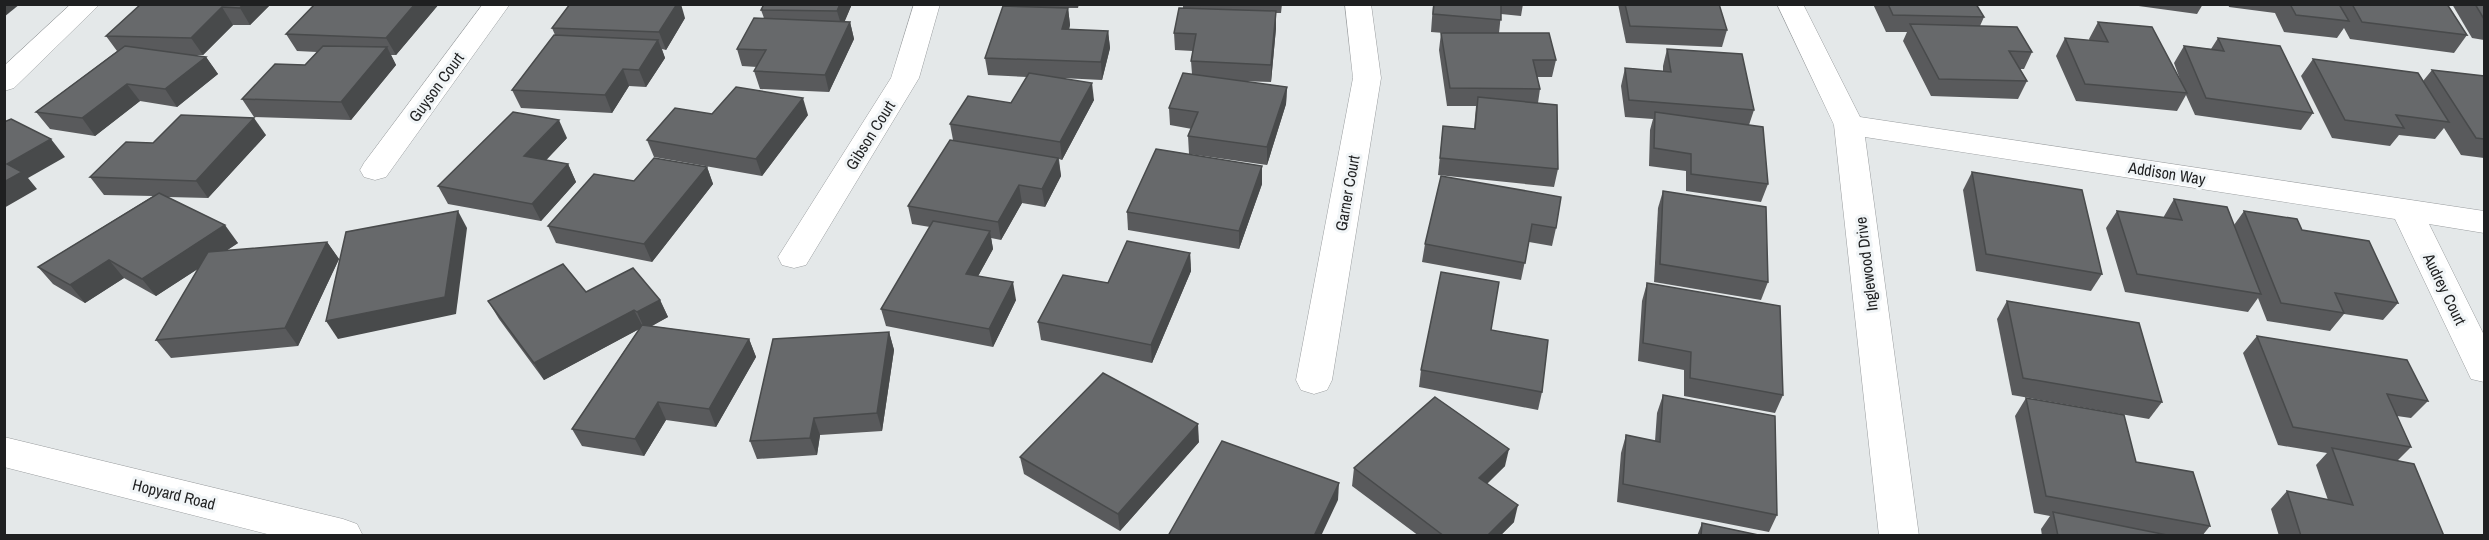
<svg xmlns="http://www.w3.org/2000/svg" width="2489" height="540" viewBox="0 0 2489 540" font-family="'Archivo Narrow',sans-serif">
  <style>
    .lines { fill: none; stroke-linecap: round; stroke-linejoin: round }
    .minor-casing { stroke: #9b9ea0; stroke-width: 1 }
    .secondary-casing { stroke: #9b9ea0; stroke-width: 1 }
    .minor { fill: #fff; fill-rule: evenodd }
    .secondary { fill: #fff; fill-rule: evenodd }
    .wall { fill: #595a5c }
    .shaded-wall { fill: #484a4b }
    .building { fill: #67696b; stroke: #484a4b; stroke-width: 1.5 }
    .labels { text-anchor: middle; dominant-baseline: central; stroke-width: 6; stroke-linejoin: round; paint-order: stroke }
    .street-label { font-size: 16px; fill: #1f2021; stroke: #f1f5f7 }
  </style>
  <rect width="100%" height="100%" fill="#e4e8e9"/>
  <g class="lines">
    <defs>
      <g id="minor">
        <path d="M71,4H100L14,88L4,91V66Z"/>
        <path d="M483,4H510L386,177L375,180L364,177L360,170L364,163Z"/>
        <path d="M914,4H940L919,78L806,265L794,268L782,265L778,257L891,78Z"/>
        <path d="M1345,4H1371L1381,78L1332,380L1327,390L1314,394L1301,390L1296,380L1353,78Z"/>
        <path d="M1777,4H1803L1860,117L2484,211V233L2429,224L2484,335V382L2471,379L2395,219L1865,137L1919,536H1879L1834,125Z"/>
      </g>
      <path id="secondary" d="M4,437L343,519L357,524L363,536H275L4,467Z"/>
    </defs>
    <use href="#minor" class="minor-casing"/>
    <use href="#secondary" class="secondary-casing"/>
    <use href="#minor" class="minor"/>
    <use href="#secondary" class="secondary"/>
  </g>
  <g class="wall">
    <path d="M141,4L270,5L250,25H233L203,55H192L206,57L218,74L177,107L140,101L95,136L50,129L36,112L117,51L106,36Z"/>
    <path d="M439,4L396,55H391L396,65L351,120L254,117L242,99L305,65L317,52L297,51L286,34Z"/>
    <path d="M764,4H852L844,22H850L854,39L829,92L760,89L754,71L757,67L742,66L737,49L764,18L761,10Z"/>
    <path d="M1009,4H1079L1078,8H1068L1070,25L1069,30L1108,31L1110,48L1102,80L1062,78L1094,100L1062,160L1059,159L1061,176L1045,207L1022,203L1001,240L991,238L993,249L978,276L1016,300L993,347L886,326L881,309L930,227L912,224L908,206L953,140L950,124L1011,103L1027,77L988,75L985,58L1010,6Z"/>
    <path d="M1183,4H1282L1281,13H1276V28L1271,82L1240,81L1287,87L1286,104L1267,165L1189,154L1188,136L1192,129L1170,125L1169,108L1192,74L1191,61L1193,51L1175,50L1174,33L1183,8Z"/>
    <path d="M1433,4H1523L1521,16L1501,14L1499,33L1556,60L1552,77H1537L1540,89L1538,103L1558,169L1554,187L1438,175L1443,126L1474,129L1476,106H1447L1439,50L1441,33H1444L1431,32Z"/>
    <path d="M1618,4H1719L1727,30L1722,47L1626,43Z"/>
    <path d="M1873,4H1976L1984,17L1980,26L2032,52L2024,69H2020L2027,81L2018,99L1931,96L1903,41L1907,32H1886Z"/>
    <path d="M2124,4H2203L2197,14Z"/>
    <path d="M2228,4H2447L2467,35L2454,53L2350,39L2344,28L2337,38L2284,32L2275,13L2229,7Z"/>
    <path d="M2452,4H2484V40L2472,38Z"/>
    <path d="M685,18L666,50L662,49L665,58L646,87L629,86L612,113L521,108L512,90L555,35L552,28Z"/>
    <path d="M2098,22L2181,82L2174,63L2184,46L2211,49L2218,38L2313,113L2301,130L2195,115L2186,95L2177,111L2076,101L2056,56L2065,38L2090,41L2089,39Z"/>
    <path d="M1667,49L1754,110L1749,125L1768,184L1761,202L1686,191V171L1649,166L1650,130L1653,119L1625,117L1621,86L1625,68L1663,71V66Z"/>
    <path d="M2313,59L2423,81L2432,70L2484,76V158L2461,155L2444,128L2435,139L2399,135L2390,146L2332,138L2301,76Z"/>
    <path d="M712,114L808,115L762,176L654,157L647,140Z"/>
    <path d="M266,135L208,198L168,197L238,243L226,251L327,242L339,259L298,346L171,358L156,340L199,268L156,296L124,278L85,303L53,284L38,267L153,196L104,195L90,177L153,143Z"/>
    <path d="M567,138L546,160L568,164L576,182L541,221L448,204L438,186Z"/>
    <path d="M1262,166V184L1239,249L1128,230L1127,212Z"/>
    <path d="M707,167L713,184L652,262L556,243L548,226Z"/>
    <path d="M1972,172L2102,274L2091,291L1976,271L1963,190Z"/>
    <path d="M1441,176L1556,228L1552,246L1529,242L1521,280L1422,262L1425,244Z"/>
    <path d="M1663,191L1768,282L1761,300L1654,282L1658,208Z"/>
    <path d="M2174,199L2234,225L2244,211L2302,230L2398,303L2383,320L2344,314L2330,331L2267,321L2258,298L2248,312L2125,292L2106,228L2117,211L2163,218Z"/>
    <path d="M1190,253L1191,271L1152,363L1041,340L1038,322L1108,283Z"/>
    <path d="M1647,283L1783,395L1775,413L1684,396V370L1638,361L1642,301Z"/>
    <path d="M586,292L660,300L668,317L651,326L749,339L756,357L716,427L666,420L644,456L582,446L572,429L639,329L544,380L499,319L488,301Z"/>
    <path d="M2007,301L2162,402L2149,419L2012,395L1997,319Z"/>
    <path d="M1491,330L1542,392L1538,410L1419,387L1421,370Z"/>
    <path d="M889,332L894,350L882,431L820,435L817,455L757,459L750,441Z"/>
    <path d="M2257,336L2428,401L2411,418L2397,416L2411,447L2398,460L2444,536H2279L2271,509L2287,491L2328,500L2316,465L2327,453L2278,445L2243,353Z"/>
    <path d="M1663,395L1777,515L1769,532L1617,502L1621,453L1626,435L1655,441L1657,413Z"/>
    <path d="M2026,398L2136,462L2210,526L2202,536H2042L2041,529L2050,516L2034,513L2015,416Z"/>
    <path d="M1199,442L1120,531L1024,474L1020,457Z"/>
    <path d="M1505,466L1487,484L1514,522L1500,536H1419L1352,486L1354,468Z"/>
    <path d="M1702,523L1763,536H1697Z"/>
  </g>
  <g class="shaded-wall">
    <path d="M4,4H20L4,17Z"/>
    <path d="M243,4H270V5L250,25L240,8Z"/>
    <path d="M415,4H439L396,55L386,38Z"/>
    <path d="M677,4H681L685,18L666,50L659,32Z"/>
    <path d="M840,4H852L842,28L837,11Z"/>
    <path d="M222,7L233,25L203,55L191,38Z"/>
    <path d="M1068,8L1070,25L1064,47L1062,29Z"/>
    <path d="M1276,11V28L1271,82V65Z"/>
    <path d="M850,22L854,39L829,92L825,75Z"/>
    <path d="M1108,31L1110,48L1102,80L1101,62Z"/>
    <path d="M658,40L665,58L646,87L639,70Z"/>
    <path d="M387,47L396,65L351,120L341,102Z"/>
    <path d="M206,57L218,74L177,107L165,89Z"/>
    <path d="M623,69L629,86L612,113L605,95Z"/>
    <path d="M1092,83L1094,100L1062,160L1060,142Z"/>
    <path d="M127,84L140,101L95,136L82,118Z"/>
    <path d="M1287,87L1286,104L1267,165V147Z"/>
    <path d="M803,98L808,115L762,176L756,159Z"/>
    <path d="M254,118L266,135L208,198L196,181Z"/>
    <path d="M559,120L567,138L533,174L524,156Z"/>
    <path d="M51,139L65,157L28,178L37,189L4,208V182L7,164Z"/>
    <path d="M1058,158L1061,176L1045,207L1042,189Z"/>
    <path d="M568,164L576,182L541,221L532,204Z"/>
    <path d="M1262,166V184L1239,249V231Z"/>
    <path d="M707,167L713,184L652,262L644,244Z"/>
    <path d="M1019,185L1022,203L1001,240L998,222Z"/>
    <path d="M458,211L467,228L456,314L338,339L326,321Z"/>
    <path d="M225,225L238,243L156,296L142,279Z"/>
    <path d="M990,231L993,249L970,291L966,274Z"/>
    <path d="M327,242L339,259L298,346L285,328Z"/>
    <path d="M1190,253L1191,271L1152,363L1151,345Z"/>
    <path d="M109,260L124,278L85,303L70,285Z"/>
    <path d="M1013,282L1016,300L993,347L989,329Z"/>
    <path d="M660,300L668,317L645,330L637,312Z"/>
    <path d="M634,310L643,327L544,380L534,363Z"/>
    <path d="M889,332L894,350L882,431L877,413Z"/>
    <path d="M749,339L756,357L716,427L709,409Z"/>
    <path d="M658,402L666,420L644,456L635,439Z"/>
    <path d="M814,418L820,435L817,455L810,438Z"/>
    <path d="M1198,424L1199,442L1120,531L1118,514Z"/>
    <path d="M1509,449L1505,466L1475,495L1479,478Z"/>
    <path d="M1339,483L1338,500L1321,536H1314Z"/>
    <path d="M1518,505L1514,522L1500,536H1487Z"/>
  </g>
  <g class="building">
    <path d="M141,4H243L240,8L222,7L191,38L106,36Z"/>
    <path d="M315,4H415L386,38L286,34Z"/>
    <path d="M570,4H677L659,32L552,28Z"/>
    <path d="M764,4H840L837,11L761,10Z"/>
    <path d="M1434,4H1501V20L1433,14Z"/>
    <path d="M1625,4H1719L1727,30L1630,26Z"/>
    <path d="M1888,4H1976L1984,17L1893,15Z"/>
    <path d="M2290,4H2339L2349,21L2296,15Z"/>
    <path d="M2352,4H2447L2467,35L2362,22Z"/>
    <path d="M2475,4H2484V19Z"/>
    <path d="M1003,6L1068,8L1062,29L1108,31L1101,62L985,58Z"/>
    <path d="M1179,8L1276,11L1271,65L1191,61L1196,34L1174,33Z"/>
    <path d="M754,18L850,22L825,75L754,71L766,50L737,49Z"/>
    <path d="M2098,22L2152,27L2187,93L2085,84L2065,38L2108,42Z"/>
    <path d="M1910,24L2017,27L2032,52L2009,51L2027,81L1939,79Z"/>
    <path d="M1441,33H1549L1556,60H1533L1540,89L1450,88Z"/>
    <path d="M554,35L658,40L639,70L623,69L605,95L512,90Z"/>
    <path d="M2218,38L2280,46L2313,113L2206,98L2184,46L2224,51Z"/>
    <path d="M125,46L206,57L165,89L127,84L82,118L36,112Z"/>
    <path d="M323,46L387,47L341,102L242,99L275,64L305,65Z"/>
    <path d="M1667,49L1742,54L1754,110L1629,100L1625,68L1671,72Z"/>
    <path d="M2313,59L2418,73L2449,122L2396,115L2404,128L2345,120Z"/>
    <path d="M2432,70L2484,76V139L2476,138Z"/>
    <path d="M1029,73L1092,83L1060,142L950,124L968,96L1011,103Z"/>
    <path d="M1183,73L1287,87L1267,147L1188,136L1198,112L1169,108Z"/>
    <path d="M736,87L803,98L756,159L647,140L675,108L712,114Z"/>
    <path d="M1478,97L1557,105L1558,169L1440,158L1443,126L1475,129Z"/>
    <path d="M513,112L559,120L524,156L568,164L532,204L438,186Z"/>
    <path d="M1655,112L1763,127L1768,184L1691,174V154L1654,148Z"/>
    <path d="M181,115L254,118L196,181L90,177L126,142L153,143Z"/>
    <path d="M11,119L51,139L7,164L22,172L4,182V122Z"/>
    <path d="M950,140L1058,158L1042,189L1019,185L998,222L908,206Z"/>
    <path d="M1156,149L1262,166L1239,231L1127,212Z"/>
    <path d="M654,158L707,167L644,244L548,226L594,174L634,181Z"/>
    <path d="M1972,172L2082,190L2102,274L1986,254Z"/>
    <path d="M1441,176L1561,197L1556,228L1532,224L1525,263L1425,244Z"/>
    <path d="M1663,191L1766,207L1768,282L1660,264Z"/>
    <path d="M159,193L225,225L142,279L109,260L70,285L38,267Z"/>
    <path d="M2174,199L2227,207L2261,294L2137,274L2117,211L2182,220Z"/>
    <path d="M458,211L445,297L326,321L346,232Z"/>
    <path d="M2244,211L2297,219L2302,230L2369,241L2398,303L2335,293L2344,313L2281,303Z"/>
    <path d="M933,221L990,231L966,274L1013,282L989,329L881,309Z"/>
    <path d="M1127,241L1190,253L1151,345L1038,322L1063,275L1108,283Z"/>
    <path d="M327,242L285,328L156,340L208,252Z"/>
    <path d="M563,264L586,292L633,268L660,300L637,312L634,310L534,363L488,301Z"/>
    <path d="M1441,272L1499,282L1491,330L1548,340L1542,392L1421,370Z"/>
    <path d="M1647,283L1780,306L1783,395L1690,378L1691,352L1643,343Z"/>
    <path d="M2007,301L2139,323L2162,402L2023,378Z"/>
    <path d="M642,325L749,339L709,409L658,402L635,439L572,429Z"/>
    <path d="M889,332L877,413L814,418L810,438L750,441L773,339Z"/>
    <path d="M2257,336L2407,360L2428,401L2387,394L2411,447L2293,427Z"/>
    <path d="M1103,373L1198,424L1118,514L1020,457Z"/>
    <path d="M1663,395L1775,416L1777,515L1623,484L1626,435L1660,442Z"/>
    <path d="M1435,397L1509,449L1479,478L1518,505L1487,536H1444L1354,468Z"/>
    <path d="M2026,398L2124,415L2136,462L2193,472L2210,526L2046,496Z"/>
    <path d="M1222,441L1339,483L1314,536H1168Z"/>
    <path d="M2332,448L2414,464L2444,536H2301L2287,491L2353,505Z"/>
    <path d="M2053,512L2172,536H2058Z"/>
    <path d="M1702,523L1763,536H1701Z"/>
  </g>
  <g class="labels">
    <g class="street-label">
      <text transform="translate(436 87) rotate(-54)">Guyson Court</text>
      <text transform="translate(870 135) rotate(-58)">Gibson Court</text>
      <text transform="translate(2167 173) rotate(9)">Addison Way</text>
      <text transform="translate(1347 193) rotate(-80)">Garner Court</text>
      <text transform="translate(1866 264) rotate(-97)">Inglewood Drive</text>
      <text transform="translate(2445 289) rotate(64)">Audrey Court</text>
      <text transform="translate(174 494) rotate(14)">Hopyard Road</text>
    </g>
  </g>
  <rect width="2489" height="540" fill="none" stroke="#1f2021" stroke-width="12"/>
</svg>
